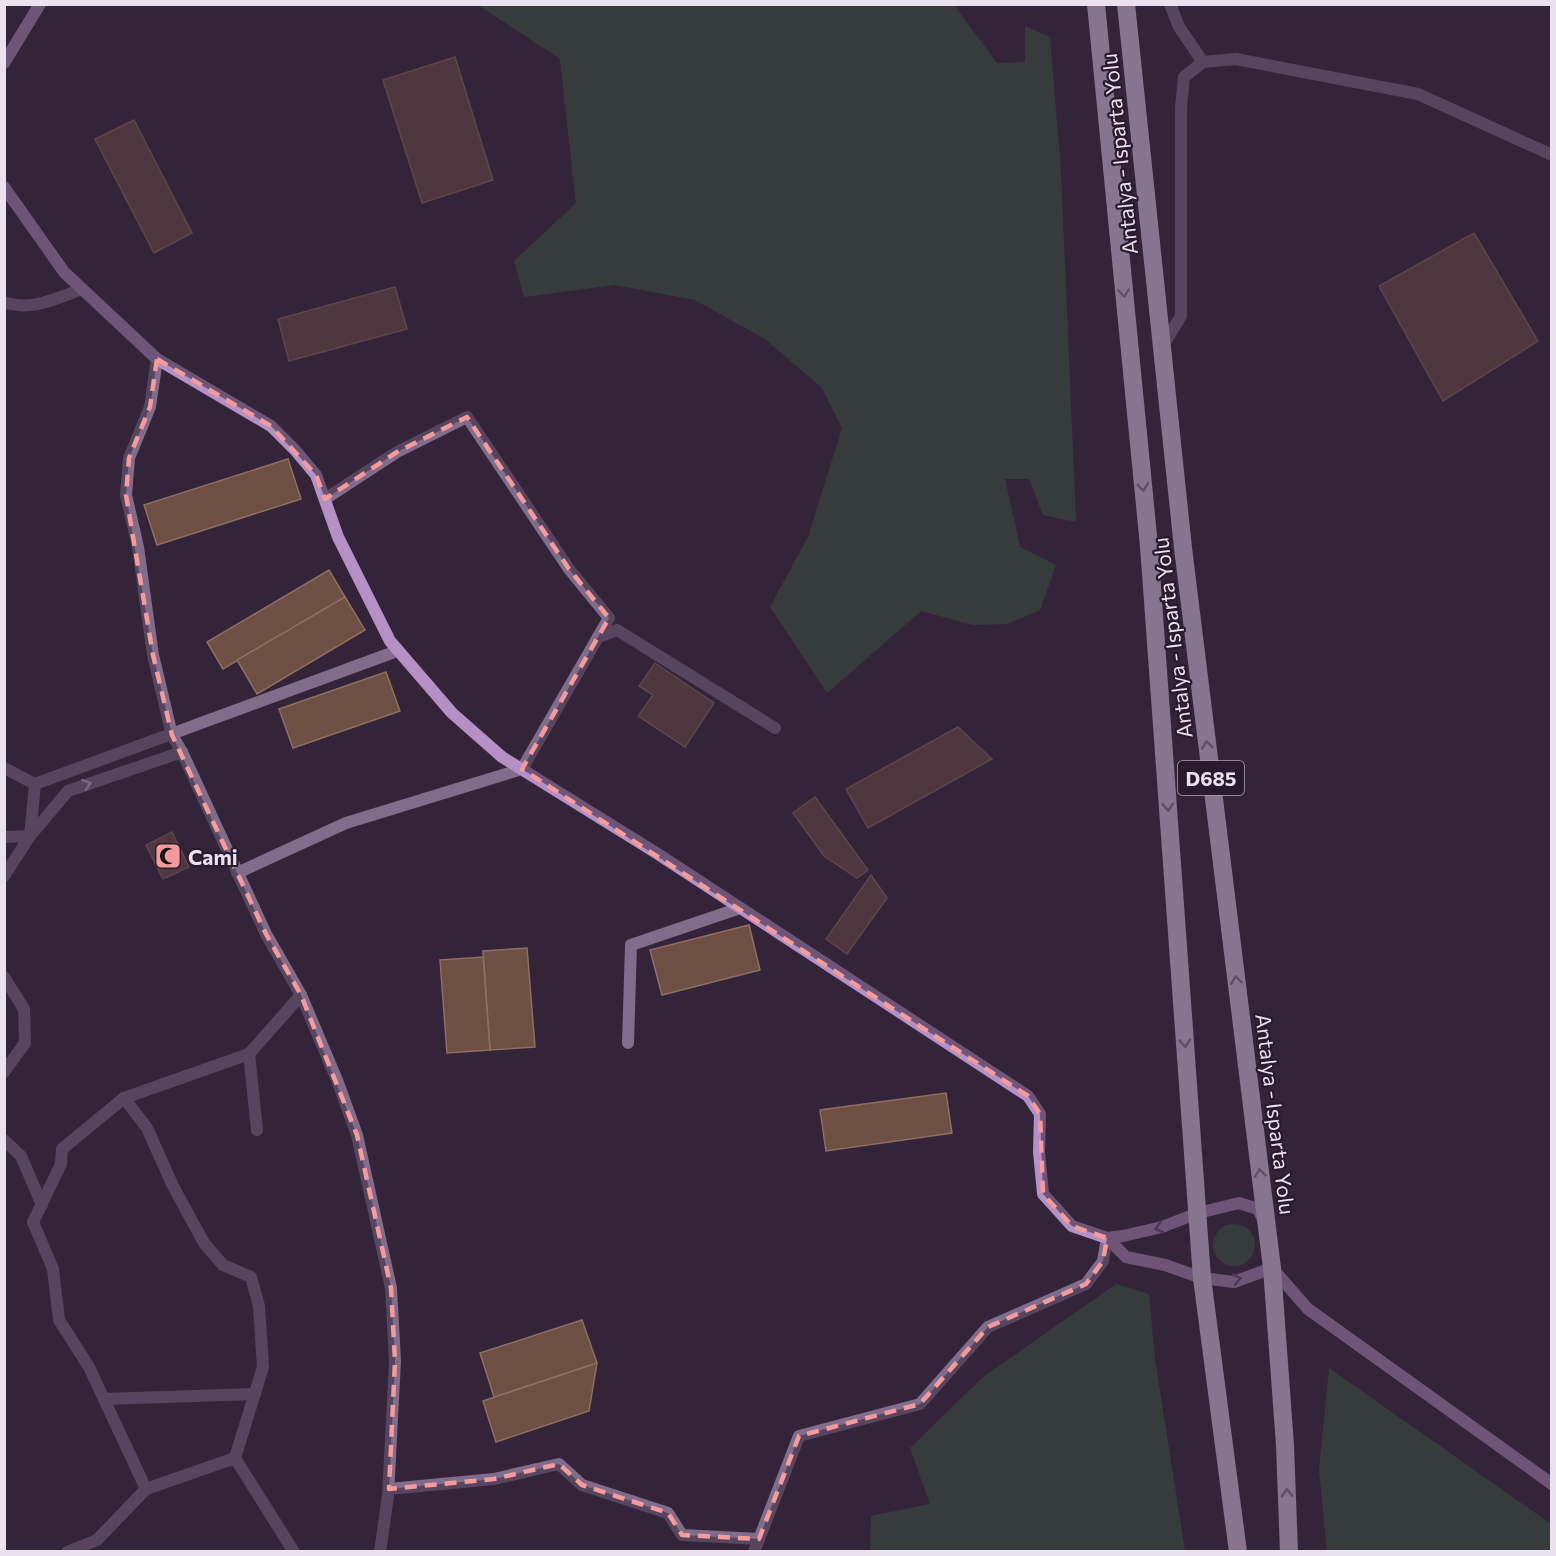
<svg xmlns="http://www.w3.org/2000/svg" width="1556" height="1556" viewBox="0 0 1556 1556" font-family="Commissioner,sans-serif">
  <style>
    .green { fill: #38593e }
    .building { fill: #6d4f43; stroke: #8e6f61; stroke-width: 1.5 }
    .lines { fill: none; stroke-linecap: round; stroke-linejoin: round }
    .street { stroke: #826c8c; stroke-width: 12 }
    .secondary { stroke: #b490c4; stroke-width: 12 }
    .highway { stroke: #ead4f5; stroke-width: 18 }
    .oneway { stroke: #94809c }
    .oneway2 { stroke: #ccbed1 }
    .oneway3 { stroke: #684f72 }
    .marked { fill: none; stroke: #f59b9b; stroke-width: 4.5; stroke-dasharray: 12 8; stroke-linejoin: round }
    .labels { text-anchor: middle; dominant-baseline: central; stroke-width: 4.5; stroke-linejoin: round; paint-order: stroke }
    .shield { fill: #2a1a2f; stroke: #b2a5b5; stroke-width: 1.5 }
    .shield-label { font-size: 20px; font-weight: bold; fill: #ece1ef }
    .street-label { font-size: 21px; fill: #ece1ef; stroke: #2a1a2f }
    .poi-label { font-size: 21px; font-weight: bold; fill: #ece1ef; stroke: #2a1a2f; text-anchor: start }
  </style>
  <rect width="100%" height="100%" fill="#34243a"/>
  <g class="green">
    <path d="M478,5H957L956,8L997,63L1025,62V26L1050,37L1061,172L1076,522L1043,515L1029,479H1005L1020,547L1056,565L1040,610L1007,624L973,625L921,611L827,693L770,607L808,537L842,428L822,388L765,339L695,300L615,285L524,297L514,261L576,203L560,59Z"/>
    <circle cx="1234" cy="1245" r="21"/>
    <path d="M1116,1284L1149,1294L1155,1359L1185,1551H870L871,1516L930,1504L910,1448L983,1377Z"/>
    <path d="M1329,1368L1551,1524V1551H1327L1319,1470Z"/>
  </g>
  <g class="building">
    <path d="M455,57L493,180L422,203L383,80Z"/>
    <path d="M134,120L192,233L154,253L95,139Z"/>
    <path d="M1474,233L1538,341L1443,401L1379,286Z"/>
    <path d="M395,287L407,329L289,361L278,319Z"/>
    <path d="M288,459L301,499L157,545L144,505Z"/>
    <path d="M329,570L345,597L223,669L207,642Z"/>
    <path d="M345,597L365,630L257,694L237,660Z"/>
    <path d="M655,663L714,703L685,747L638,716L653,695L639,686Z"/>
    <path d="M386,672L400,711L293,748L279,709Z"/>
    <path d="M958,727L992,759L868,828L846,789Z"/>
    <path d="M815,797L868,870L857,878L824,856L793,813Z"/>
    <path d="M172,832L189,867L163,879L146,845Z"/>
    <path d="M871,875L887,898L847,954L826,939Z"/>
    <path d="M749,925L760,970L662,995L650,950Z"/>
    <path d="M527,948L535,1047L490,1050L483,951Z"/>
    <path d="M483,957L490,1050L447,1053L440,960Z"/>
    <path d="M946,1093L952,1133L826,1151L820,1110Z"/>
    <path d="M582,1320L597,1363L494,1397L480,1353Z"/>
    <path d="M597,1363L589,1411L496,1442L483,1401Z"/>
  </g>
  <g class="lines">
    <g class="street">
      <path d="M1170,4L1179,27L1203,62"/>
      <path d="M4,302C30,312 58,298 82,289"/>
      <path d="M1162,347L1181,316V107L1184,77L1203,62L1236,59L1418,94L1552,155"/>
      <path d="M157,359L150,407L129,458L126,495L138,547L153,655L172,735L182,752L266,934L301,995L337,1080L357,1135L391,1288L395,1361L388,1496L380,1552"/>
      <path d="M598,637L617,630L775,728"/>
      <path d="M4,768L35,784L397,651"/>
      <path d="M4,837L30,836L68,791L182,752"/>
      <path d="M237,873L346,823L522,769L609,618L569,569L467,417L397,452L325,499"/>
      <path d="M4,876L30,836L35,784"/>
      <path d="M4,977L24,1009L25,1043L4,1072"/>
      <path d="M628,1043L631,945L740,908"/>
      <path d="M249,1054L257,1130"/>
      <path d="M124,1098L147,1128L173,1186L204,1243L223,1265L251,1277L259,1306L263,1367L235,1458"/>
      <path d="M4,1140L21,1156L42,1205"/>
      <path d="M104,1399L255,1394"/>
      <path d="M389,1489L494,1479L559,1464L582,1485L668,1513L682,1535L759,1539"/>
      <path d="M67,1552L97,1540L146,1489"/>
      <path d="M294,1552L235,1458L146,1489L89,1367L59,1320L53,1269L33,1222L61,1164L62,1149L124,1098L249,1054L301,995"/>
      <path d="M754,1552L799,1436L920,1404L988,1327L1086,1284L1103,1261L1107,1238"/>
    </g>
    <g class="secondary">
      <path d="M4,63L40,4"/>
      <path d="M4,187L64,272L157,359L271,426L295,450L316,475L338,537L390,641L452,713L502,757L658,854L1028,1096L1040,1114L1039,1152L1043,1194L1072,1226L1107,1238"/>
      <path d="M1264,1221L1258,1209L1239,1203L1198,1213L1162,1227L1123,1236L1107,1238L1126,1257L1165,1265L1202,1278L1234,1282L1272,1268L1308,1309L1552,1484"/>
    </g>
    <g class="highway">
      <path d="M1096,4L1149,546L1202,1278L1238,1552"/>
      <path d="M1126,4L1183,548L1272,1268L1285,1445L1289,1552"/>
    </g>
  </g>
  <defs><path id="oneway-chevron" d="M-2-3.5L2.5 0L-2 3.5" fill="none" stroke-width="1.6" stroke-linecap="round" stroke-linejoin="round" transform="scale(1.5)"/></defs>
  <g class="oneway">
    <use href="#oneway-chevron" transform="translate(1124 293) rotate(84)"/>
    <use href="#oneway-chevron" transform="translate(1143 487) rotate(84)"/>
    <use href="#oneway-chevron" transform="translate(1207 745) rotate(-97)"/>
    <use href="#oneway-chevron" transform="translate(1168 807) rotate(86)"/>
    <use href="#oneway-chevron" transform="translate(1236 980) rotate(-97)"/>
    <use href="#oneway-chevron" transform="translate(1185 1043) rotate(86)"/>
    <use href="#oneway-chevron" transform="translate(1260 1173) rotate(-97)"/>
    <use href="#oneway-chevron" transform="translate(1287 1493) rotate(-92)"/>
  </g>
  <use class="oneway2" href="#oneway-chevron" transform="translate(87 784) rotate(-19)"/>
  <g class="oneway3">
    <use href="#oneway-chevron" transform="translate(1159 1228) rotate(164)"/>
    <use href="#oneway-chevron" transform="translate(1237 1279) rotate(-11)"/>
  </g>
  <path d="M0 0H1556V1556H0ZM157,359L271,426L316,475L325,499L397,452L467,417L569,569L609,618L522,769L1028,1096L1040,1114L1043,1194L1072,1226L1107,1238L1103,1261L1086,1284L988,1327L920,1404L799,1436L759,1539L682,1535L668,1513L582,1485L559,1464L494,1479L389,1489L395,1361L391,1288L357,1135L301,995L266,934L172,735L153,655L126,495L129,458L150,407Z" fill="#34243a" fill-opacity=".55" fill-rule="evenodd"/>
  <path class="marked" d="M157,359L271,426L316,475L325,499L397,452L467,417L569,569L609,618L522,769L1028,1096L1040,1114L1043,1194L1072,1226L1107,1238L1103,1261L1086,1284L988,1327L920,1404L799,1436L759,1539L682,1535L668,1513L582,1485L559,1464L494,1479L389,1489L395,1361L391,1288L357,1135L301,995L266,934L172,735L153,655L126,495L129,458L150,407Z"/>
  <defs>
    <symbol id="mosque-square" viewBox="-11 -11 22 22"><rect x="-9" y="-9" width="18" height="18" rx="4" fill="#f59b9b" stroke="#2a1a2f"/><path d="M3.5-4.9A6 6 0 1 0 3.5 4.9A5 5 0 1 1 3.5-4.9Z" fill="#111"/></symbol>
  </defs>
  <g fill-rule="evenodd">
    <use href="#mosque-square" x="153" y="841" width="30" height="30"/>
  </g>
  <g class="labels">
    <rect class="shield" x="1178" y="761" width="66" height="34" rx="4.5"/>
    <g class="shield-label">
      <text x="1211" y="778">D685</text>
    </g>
    <g class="street-label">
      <text transform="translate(1119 154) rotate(-96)">Antalya - Isparta Yolu</text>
      <text transform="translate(1172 638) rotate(-97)">Antalya - Isparta Yolu</text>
      <text transform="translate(1276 1114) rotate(83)">Antalya - Isparta Yolu</text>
    </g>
    <g class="poi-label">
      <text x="188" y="856">Cami</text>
    </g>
  </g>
  <rect width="1556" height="1556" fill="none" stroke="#ece1ef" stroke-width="12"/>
</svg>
